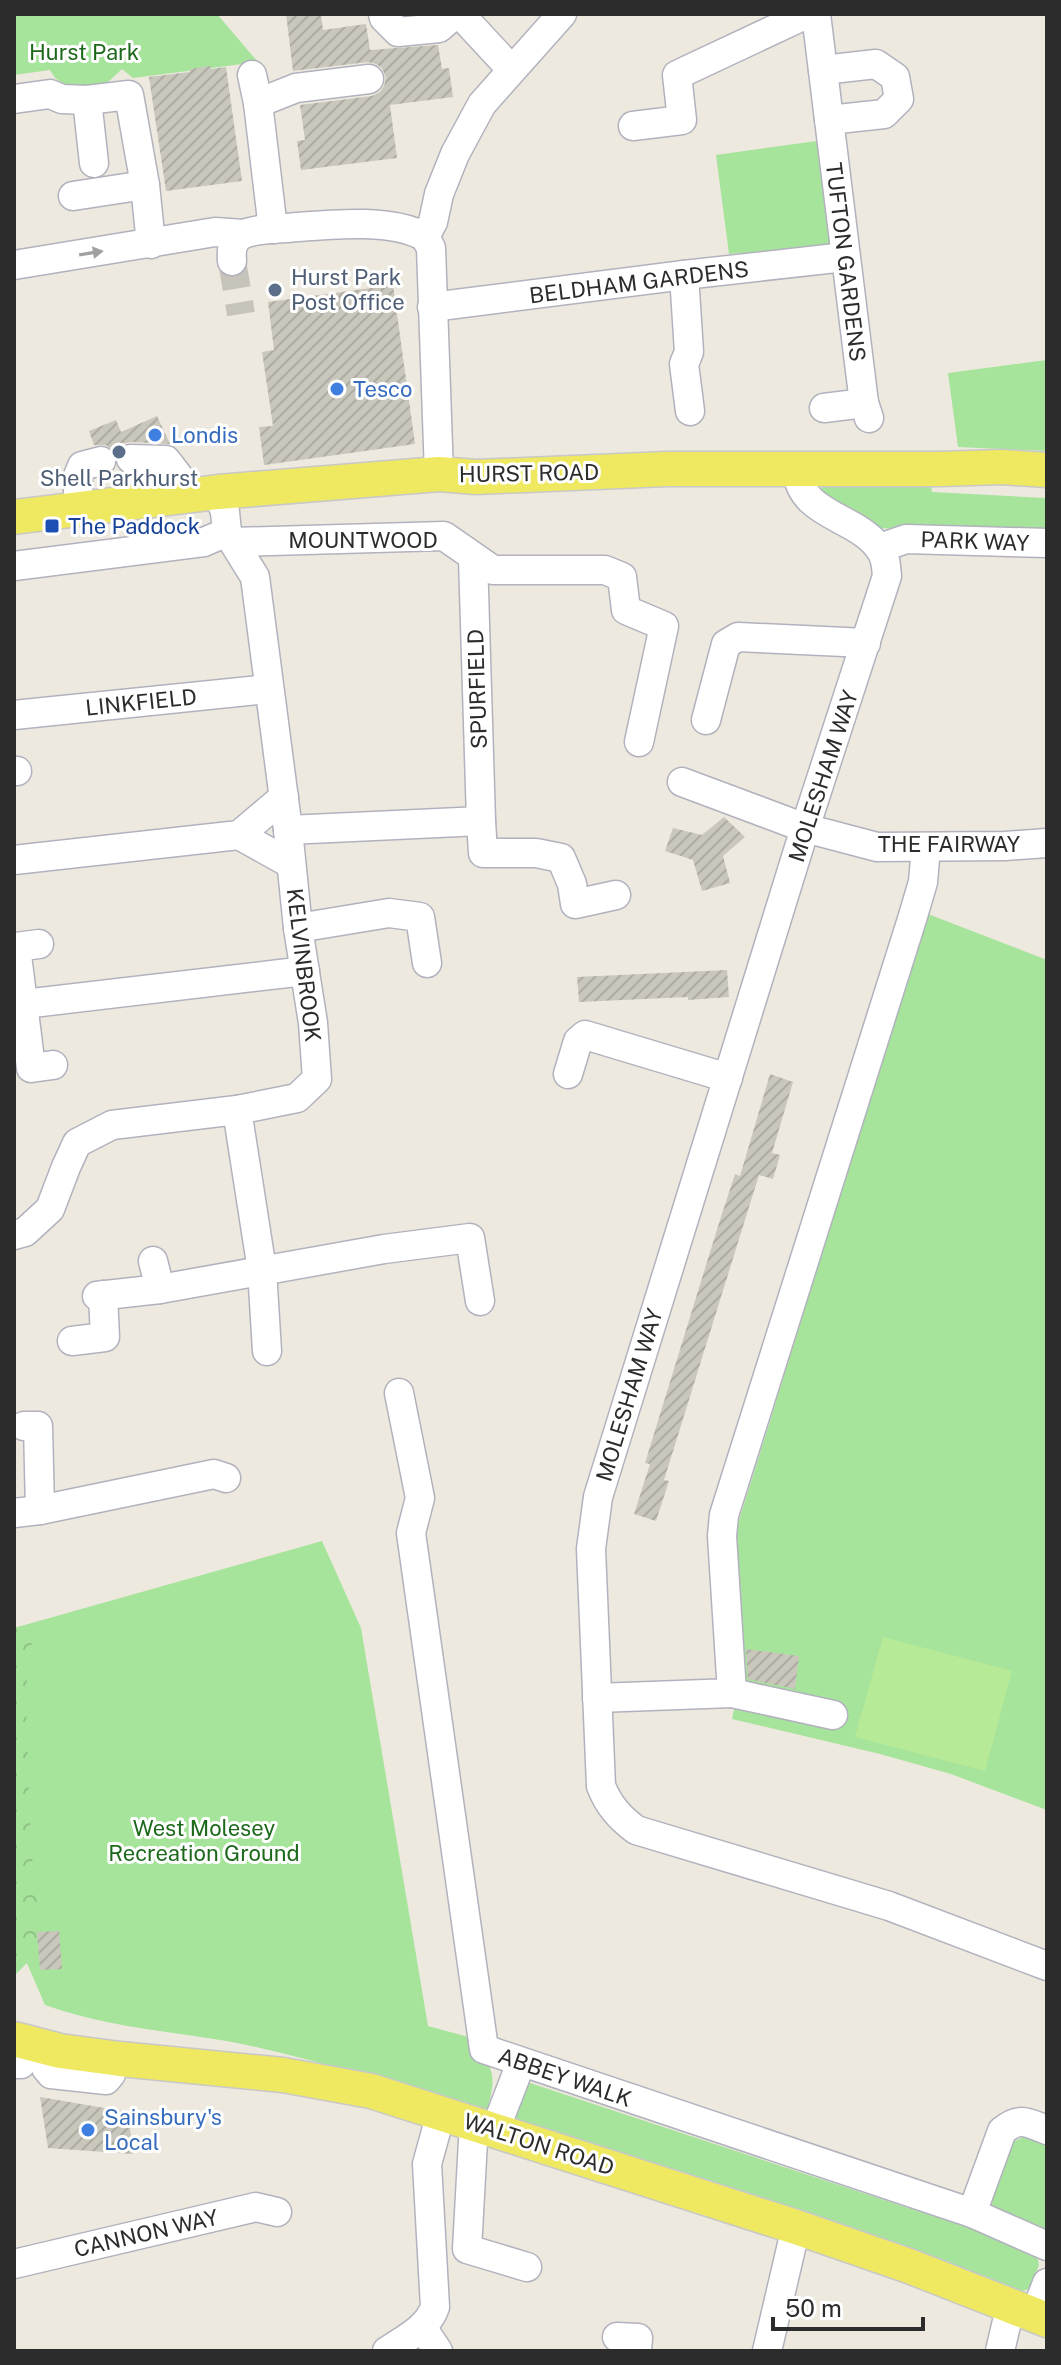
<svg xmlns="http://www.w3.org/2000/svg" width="1061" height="2365" viewBox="0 0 1061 2365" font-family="'Public Sans',sans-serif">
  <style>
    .grass { fill: #a6e39b }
    .forest { fill: url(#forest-crowns) }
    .pitch { fill: #b7ea97 }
    .building { fill: url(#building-hatch) }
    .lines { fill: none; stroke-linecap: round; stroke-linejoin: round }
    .minor-tunnel { stroke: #c6c3ba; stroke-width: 28; stroke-dasharray: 28 14; stroke-linecap: butt }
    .minor-casing { stroke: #b2b2bf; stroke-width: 31 }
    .major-casing { stroke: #c8c8c8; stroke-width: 37 }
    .minor { stroke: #fff; stroke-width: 28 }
    .major { stroke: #efe961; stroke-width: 34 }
    .oneway { fill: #a0a0a0 }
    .service-dot { fill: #5c6f8a; stroke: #fff; stroke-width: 3 }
    .shop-dot { fill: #3f7fe0; stroke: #fff; stroke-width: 3 }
    .transit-dot { fill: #1a4fb4; stroke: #fff; stroke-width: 3 }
    .labels { text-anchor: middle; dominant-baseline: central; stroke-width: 6; stroke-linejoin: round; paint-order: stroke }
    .park-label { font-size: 22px; fill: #1d691b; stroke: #fff }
    .street-label { font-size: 22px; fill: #2c2c2c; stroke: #fff }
    .service-label { font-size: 22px; fill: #4e5e75; stroke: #fff; text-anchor: start }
    .shop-label { font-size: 22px; fill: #366cbe; stroke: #fff; text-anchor: start }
    .transit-label { font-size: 22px; fill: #164399; stroke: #fff; text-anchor: start }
  </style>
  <defs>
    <pattern id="forest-crowns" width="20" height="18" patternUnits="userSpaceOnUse" patternTransform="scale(2)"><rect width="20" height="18" fill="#a6e39b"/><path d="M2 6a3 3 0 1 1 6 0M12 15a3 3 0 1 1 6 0" fill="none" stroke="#8fc386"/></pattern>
    <pattern id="building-hatch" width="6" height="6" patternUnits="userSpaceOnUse" patternTransform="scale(2)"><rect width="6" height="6" fill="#c9c7bc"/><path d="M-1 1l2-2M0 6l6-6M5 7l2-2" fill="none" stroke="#adaba2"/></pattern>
  </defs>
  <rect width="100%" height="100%" fill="#ede9de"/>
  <g class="grass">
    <path d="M14,14H217L258,62L133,78L122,69L106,84L72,89L55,78L50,70L14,75Z"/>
    <path d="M817,141L830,246L729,254L716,155Z"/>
    <path d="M1047,360V451L958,447L948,373Z"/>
    <path d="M823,485L931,486L932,492L1047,498V535L877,528L869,525L821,491Z"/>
    <path d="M928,914L1047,960V1810L951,1774L880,1754L732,1719L736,1700L731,1546Z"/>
    <path d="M322,1541L361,1628L428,2026L472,2038C495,2071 497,2075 486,2114C402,2088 319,2059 232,2042C169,2031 106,2027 45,2005L26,1961L14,1885V1628Z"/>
    <path d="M527,2082L972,2229L1037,2256L1039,2265L1030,2289L1021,2291L929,2255L900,2249L513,2122Z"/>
    <path d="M1026,2136L1047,2138V2236L989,2211L986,2193L1004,2146Z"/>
  </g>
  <path class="forest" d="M51,1619L28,1649L26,1709L31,1847L39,1922L33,1957L14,1976V1628Z"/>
  <path class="pitch" d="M883,1637L1012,1671L985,1771L855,1737Z"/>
  <g class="building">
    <path d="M286,14H321L323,30L366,24L370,50L438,45L442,69L449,68L453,97L390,105L397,158L301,170L297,141L305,140L300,105L372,96L380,92L384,86L386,78L382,68L376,64L368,62L293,71Z"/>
    <path d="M210,66L211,69L226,67L242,181L166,191L149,77L190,72V69Z"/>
    <path d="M393,285L415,444L264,465L259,427L273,426L262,352L274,350L268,302Z"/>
    <path d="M157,416L170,444L131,442L122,444L116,453L106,445H94L89,431L116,420L121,432Z"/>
    <path d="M724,817L745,837L723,856L730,883L702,891L693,860L665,851L673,828L702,835Z"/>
    <path d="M727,970L729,997L688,1000V997L579,1002L577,977Z"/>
    <path d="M770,1074L793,1082L772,1153L780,1155L773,1179L759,1175L664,1480L669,1481L656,1521L634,1514L650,1464L645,1463L719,1223L735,1174L740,1176Z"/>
    <path d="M746,1649L799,1656L795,1689L748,1679Z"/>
    <path d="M59,1931L62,1969L40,1970L37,1932Z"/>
    <path d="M40,2097L128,2112L133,2154L48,2148Z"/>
  </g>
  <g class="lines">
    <path class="minor-tunnel" d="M232,261L241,314"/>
    <defs>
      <g id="minor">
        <path d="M383,14L384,18L398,32L439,28L455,14"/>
        <path d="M460,14L511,69"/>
        <path d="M816,14L864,403"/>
        <path d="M823,70L876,64L895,77L899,99L884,114L829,120"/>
        <path d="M252,75L258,103L273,229"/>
        <path d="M14,99L50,94L62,99L87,100L129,95L145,185L151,244"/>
        <path d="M87,100L94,163"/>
        <path d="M258,103L296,88L369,79"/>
        <path d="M633,126L682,120L677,75L807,14"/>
        <path d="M73,196L145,185"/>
        <path d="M232,261C231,251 232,240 242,235C253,229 273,229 285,228C325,225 390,217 425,237"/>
        <path d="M14,265L215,232L243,234"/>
        <path d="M684,275L689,352L684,364L690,411"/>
        <path d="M432,307L684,275L845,257"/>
        <path d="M824,408L864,403L869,418"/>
        <path d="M131,459L166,460L193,495"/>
        <path d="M797,469C799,517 860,516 881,551C886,558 886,567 887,576L805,828L598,1497L591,1549L601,1786C609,1806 619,1817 636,1830L889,1906L1047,1966"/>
        <path d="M439,474L431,248L425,237L433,222L439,194L455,154L482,104L562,14"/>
        <path d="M78,509V476L82,466L101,461"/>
        <path d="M234,542L444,536L493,570H605L622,577L626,610L664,626L639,742"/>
        <path d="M880,548L906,539L1047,543"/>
        <path d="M14,566L204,542L227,532"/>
        <path d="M14,715L268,689"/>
        <path d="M706,720L726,644L738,637L866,643"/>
        <path d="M14,771H17"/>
        <path d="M682,782L805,828L877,847L1005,846L1047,843"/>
        <path d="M481,821L483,853H536L561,858L572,884L575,904L616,895"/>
        <path d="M288,830L481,821L473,558"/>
        <path d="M239,835L291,864"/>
        <path d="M14,860L239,835L284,797"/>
        <path d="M298,928L389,913L420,917L427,963"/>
        <path d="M39,944L16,947L31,1068L53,1065"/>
        <path d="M24,1004L305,971"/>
        <path d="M568,1074L578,1041L585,1035L728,1078"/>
        <path d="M237,1110L262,1270L267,1351"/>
        <path d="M14,1235L25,1232L50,1209L66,1167L77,1143L112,1125L237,1110L297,1098L317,1079L313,1023L298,928L288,830L255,577L227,532L225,512L218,492"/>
        <path d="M153,1261L160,1289"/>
        <path d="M97,1296L160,1289L384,1249L470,1238L480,1301"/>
        <path d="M72,1341L105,1337L103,1295"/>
        <path d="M399,1393L420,1498L411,1533L484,2049L972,2213L1047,2246"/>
        <path d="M24,1426H38L40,1510"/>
        <path d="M14,1513L40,1510L214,1474L226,1478"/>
        <path d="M732,1693L833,1715"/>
        <path d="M597,1698L732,1693L722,1536L724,1515L913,916L923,882L926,847"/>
        <path d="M47,2048L46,2068L51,2074L106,2080L111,2074L113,2058"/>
        <path d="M14,2064H21L36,2046"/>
        <path d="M474,2123L467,2249L527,2267"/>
        <path d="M495,2130L521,2063"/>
        <path d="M972,2213L1002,2131C1020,2116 1028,2123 1047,2130"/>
        <path d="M14,2264L256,2207L277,2212"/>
        <path d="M1035,2314L1047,2283"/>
        <path d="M422,2327L438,2351"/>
        <path d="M617,2337L638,2338L637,2351"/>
        <path d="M387,2351C405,2339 428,2328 435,2307L427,2164L441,2113"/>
        <path d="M767,2351L796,2227"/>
        <path d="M1000,2351L1011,2304"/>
      </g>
      <g id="major">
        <path d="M14,517L218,492L439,474L476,477L667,469H940L1001,467L1047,470"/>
        <path d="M14,2039L60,2051L120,2059L283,2075L371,2091L796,2227L909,2266L1047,2320"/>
      </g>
    </defs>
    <use href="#minor" class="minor-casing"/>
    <use href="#major" class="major-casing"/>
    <use href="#minor" class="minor"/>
    <use href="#major" class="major"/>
  </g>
  <defs><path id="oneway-solid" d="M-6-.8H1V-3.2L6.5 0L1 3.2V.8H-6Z" transform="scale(2)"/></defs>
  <use class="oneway" href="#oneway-solid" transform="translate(91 253) rotate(-9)"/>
  <g class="service-dot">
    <circle cx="275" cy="290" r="8"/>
    <circle cx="119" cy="452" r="8"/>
  </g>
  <g class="shop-dot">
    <circle cx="337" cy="389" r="8"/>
    <circle cx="155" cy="435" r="8"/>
    <circle cx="88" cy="2130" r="8"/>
  </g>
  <rect class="transit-dot" x="44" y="518" width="16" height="16" rx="4"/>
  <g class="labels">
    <g class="park-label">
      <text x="84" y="52">Hurst Park</text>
      <text x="204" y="1828">West Molesey<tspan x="204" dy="25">Recreation Ground</tspan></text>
    </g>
    <g class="street-label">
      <text transform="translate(846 262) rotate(83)">TUFTON GARDENS</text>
      <text transform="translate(639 282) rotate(-7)">BELDHAM GARDENS</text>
      <text transform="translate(529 473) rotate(-1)">HURST ROAD</text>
      <text x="363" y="540">MOUNTWOOD</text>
      <text transform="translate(975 541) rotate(2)">PARK WAY</text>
      <text transform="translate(477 689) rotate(-92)">SPURFIELD</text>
      <text transform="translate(141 702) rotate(-6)">LINKFIELD</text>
      <text transform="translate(823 776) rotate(-72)">MOLESHAM WAY</text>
      <text x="949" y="844">THE FAIRWAY</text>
      <text transform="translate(304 965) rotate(83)">KELVINBROOK</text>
      <text transform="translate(629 1395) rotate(-73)">MOLESHAM WAY</text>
      <text transform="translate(565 2077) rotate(19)">ABBEY WALK</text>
      <text transform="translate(539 2144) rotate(18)">WALTON ROAD</text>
      <text transform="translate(146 2233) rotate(-13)">CANNON WAY</text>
    </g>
    <g class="service-label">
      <text x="291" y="277">Hurst Park<tspan x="291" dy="25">Post Office</tspan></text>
      <text x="119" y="478" text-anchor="middle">Shell Parkhurst</text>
    </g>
    <g class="shop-label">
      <text x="353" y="389">Tesco</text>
      <text x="171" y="435">Londis</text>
      <text x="104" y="2117">Sainsbury's<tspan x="104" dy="25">Local</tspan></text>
    </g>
    <g class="transit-label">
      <text x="68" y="526">The Paddock</text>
    </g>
  </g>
  <rect width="1061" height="2365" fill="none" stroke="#2c2c2c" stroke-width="32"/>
  <path d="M773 2317v12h150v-12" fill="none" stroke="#2c2c2c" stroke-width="4"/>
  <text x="785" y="2317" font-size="24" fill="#2c2c2c" stroke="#ffffff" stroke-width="6" paint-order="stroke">50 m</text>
</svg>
